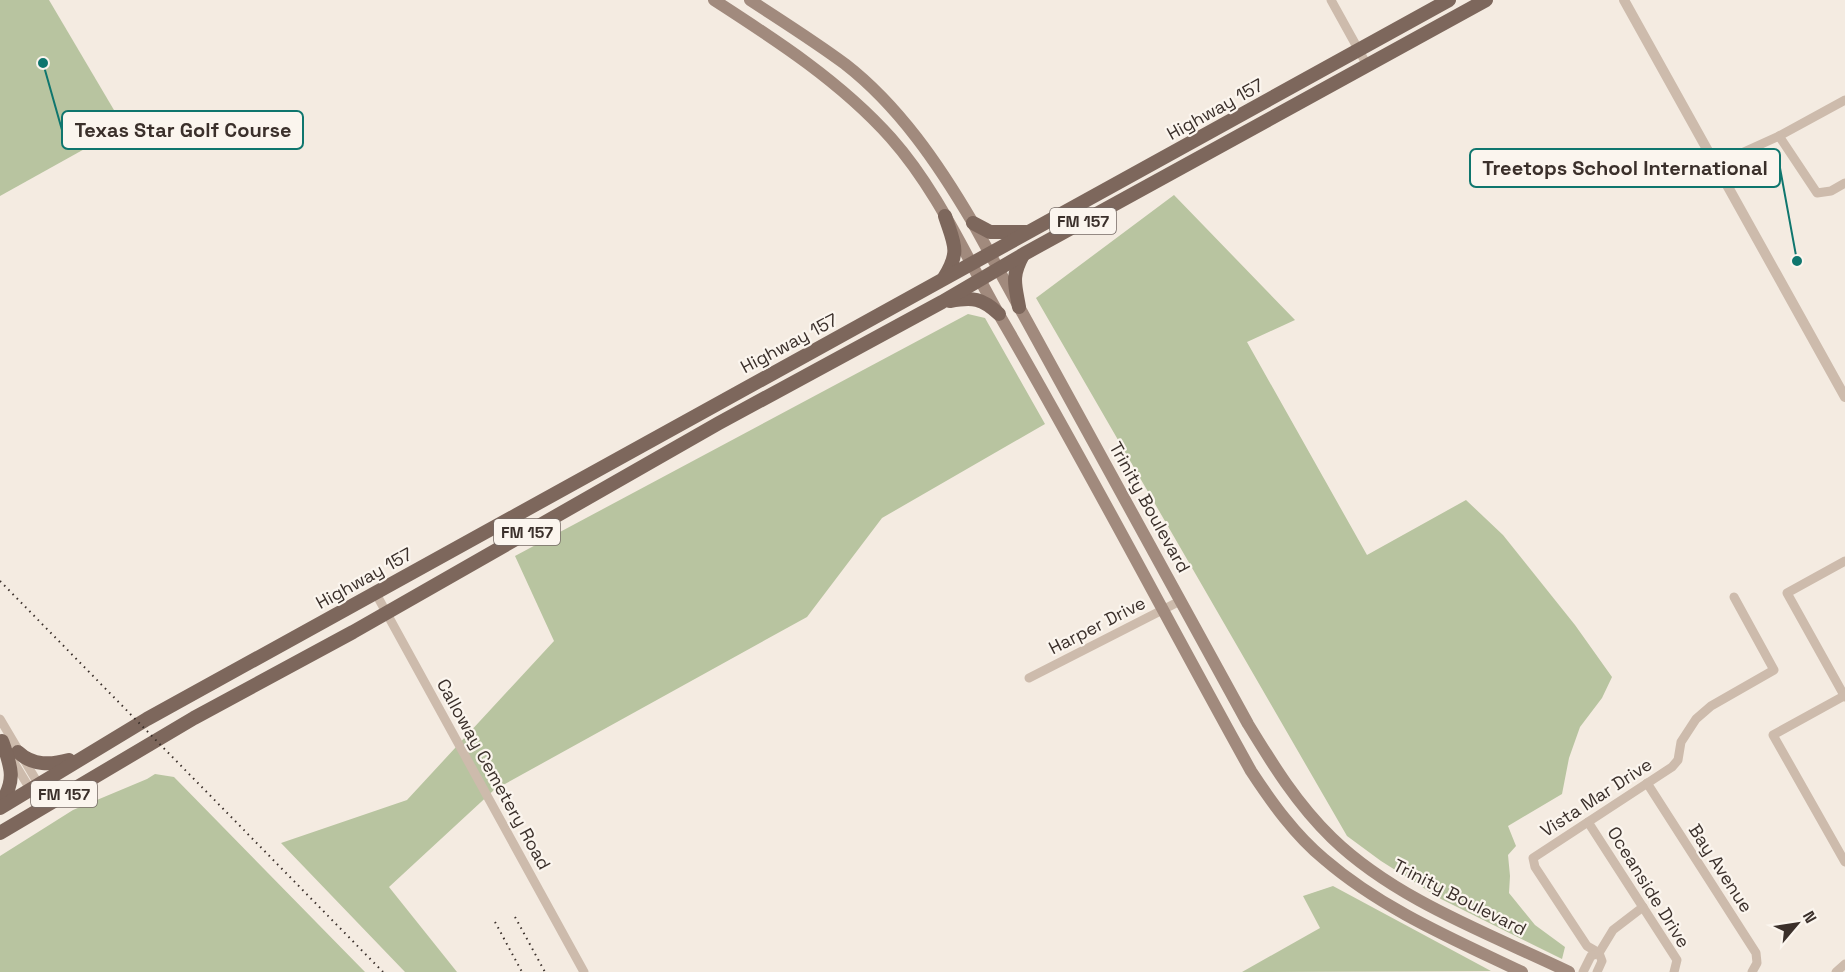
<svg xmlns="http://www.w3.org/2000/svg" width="1845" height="972" viewBox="0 0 1845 972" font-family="'Space Grotesk',sans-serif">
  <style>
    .green { fill: #b8c4a0 }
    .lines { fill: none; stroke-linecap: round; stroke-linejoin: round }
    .minor { stroke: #cdbbac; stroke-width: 9 }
    .tertiary { stroke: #cdbbac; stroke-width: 10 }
    .secondary { stroke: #a18a7d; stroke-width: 12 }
    .primary { stroke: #7d675c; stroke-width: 14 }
    .rail { stroke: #3b302b; stroke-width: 2; stroke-dasharray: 1.5 4.5; stroke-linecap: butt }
    .labels { text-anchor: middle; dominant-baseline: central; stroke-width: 4.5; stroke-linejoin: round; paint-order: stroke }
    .shield { fill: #fbf5ee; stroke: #756b66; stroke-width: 1.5 }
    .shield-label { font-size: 16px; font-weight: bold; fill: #3b302b }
    .street-label { font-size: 18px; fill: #3b302b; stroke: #fbf5ee }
    .leader { fill: none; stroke: #0f766e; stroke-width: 2 }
    .callout-dot { fill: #0f766e; stroke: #fbf5ee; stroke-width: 2 }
    .callout { fill: #fbf5ee; stroke: #0f766e; stroke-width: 2 }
    .callout-label { font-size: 20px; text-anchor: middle; font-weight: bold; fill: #3b302b }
  </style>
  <rect width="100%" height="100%" fill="#f4ebe1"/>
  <g class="green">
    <path d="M0,0H49L124,127L0,196Z"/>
    <path d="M1174,195L1295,320L1247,342L1367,555L1466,500L1503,535L1575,625L1612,677L1602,698L1580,727L1569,758L1562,794L1508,826L1516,846L1508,855L1510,876L1509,893L1535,925L1565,947L1562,959L1441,899L1381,861L1347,836L1036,298Z"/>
    <path d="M968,314L985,318L1045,424L882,518L807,617L494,790L389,887L457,972H405L281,843L407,800L554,641L515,556Z"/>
    <path d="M155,774L174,777L365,972H0V856L73,810L147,779Z"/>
    <path d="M1333,886L1491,971L1242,972L1320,928L1303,896Z"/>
  </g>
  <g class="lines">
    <g class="minor">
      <path d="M1331,0L1367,65"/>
      <path d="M1779,136L1817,193L1831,191L1845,183"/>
      <path d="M1715,165L1779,136L1845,100"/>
      <path d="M1845,561L1787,593L1845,697"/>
      <path d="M375,592L584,972"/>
      <path d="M1029,678L1180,601"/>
      <path d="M1844,696L1773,735L1845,862"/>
      <path d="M0,719L49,802"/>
      <path d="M10,756L41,807"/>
      <path d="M1647,783L1756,953L1757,963L1752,972"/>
      <path d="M1588,822L1677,960L1674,972"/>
      <path d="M1599,953L1587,946L1535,867L1533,858L1672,767L1678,760L1681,742L1696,719L1711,706L1774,670L1734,597"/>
      <path d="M1583,972L1591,956L1599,953L1613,930L1643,907"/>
      <path d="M1597,972L1602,961L1599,953"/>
      <path d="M1836,972L1845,964"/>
    </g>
    <path class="tertiary" d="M1624,0L1845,397"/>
    <g class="secondary">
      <path d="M714,0C776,40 841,82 891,138C938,191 966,257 1001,318C1088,467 1167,620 1251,771C1272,803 1295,835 1324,859C1382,909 1453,939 1522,972"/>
      <path d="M750,0C782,21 814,41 845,64C899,106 939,165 973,223L1248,724C1273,765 1297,804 1332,838C1396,900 1490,934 1569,972"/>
    </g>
    <g class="primary">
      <path d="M973,223L990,232H1026"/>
      <path d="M944,278C961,251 954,244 945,216"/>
      <path d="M950,301C973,297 982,298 999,314"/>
      <path d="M1019,307C1015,284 1011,277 1023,255"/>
      <path d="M18,752C33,766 51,765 69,760"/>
      <path d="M0,804C17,781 11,766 2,741"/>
      <path d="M0,808L147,719L1449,0"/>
      <path d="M0,833L194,718L353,632L719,423L942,302L1024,254L1486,0"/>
    </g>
    <g class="rail">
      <path d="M0,581L383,972"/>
      <path d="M515,917L545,972"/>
      <path d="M495,922L522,972"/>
    </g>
  </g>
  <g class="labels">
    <g class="shield">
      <rect x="1050" y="208" width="66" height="26" rx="4.5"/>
      <rect x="494" y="519" width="66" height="26" rx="4.5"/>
      <rect x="31" y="781" width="66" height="26" rx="4.5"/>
    </g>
    <g class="shield-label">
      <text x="1083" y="221">FM 157</text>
      <text x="527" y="532">FM 157</text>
      <text x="64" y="794">FM 157</text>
    </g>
    <g class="street-label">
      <text transform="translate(1215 109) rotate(-29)">Highway 157</text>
      <text transform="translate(789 343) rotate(-28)">Highway 157</text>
      <text transform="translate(1150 507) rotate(61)">Trinity Boulevard</text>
      <text transform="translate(364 578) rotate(-29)">Highway 157</text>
      <text transform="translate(1097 625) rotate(-27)">Harper Drive</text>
      <text transform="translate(494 774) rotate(61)">Calloway Cemetery Road</text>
      <text transform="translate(1596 797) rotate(-33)">Vista Mar Drive</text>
      <text transform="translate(1721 868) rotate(57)">Bay Avenue</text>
      <text transform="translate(1649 887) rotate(58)">Oceanside Drive</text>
      <text transform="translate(1460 897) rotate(27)">Trinity Boulevard</text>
    </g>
  </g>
  <path class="leader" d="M43 63L62 130M1797 261L1780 168"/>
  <g class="callout-dot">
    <circle cx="43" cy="63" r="6"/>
    <circle cx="1797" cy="261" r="6"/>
  </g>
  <g class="callout">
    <rect x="62" y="111" width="241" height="38" rx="6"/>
    <rect x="1470" y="149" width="310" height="38" rx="6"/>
  </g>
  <g class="callout-label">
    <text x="183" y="137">Texas Star Golf Course</text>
    <text x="1625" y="175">Treetops School International</text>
  </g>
  <g transform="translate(1797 924) rotate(61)" stroke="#fbf5ee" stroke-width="4.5" paint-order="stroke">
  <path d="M0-4.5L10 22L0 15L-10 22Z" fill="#3b302b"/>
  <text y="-9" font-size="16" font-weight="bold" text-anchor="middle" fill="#3b302b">N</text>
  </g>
</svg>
